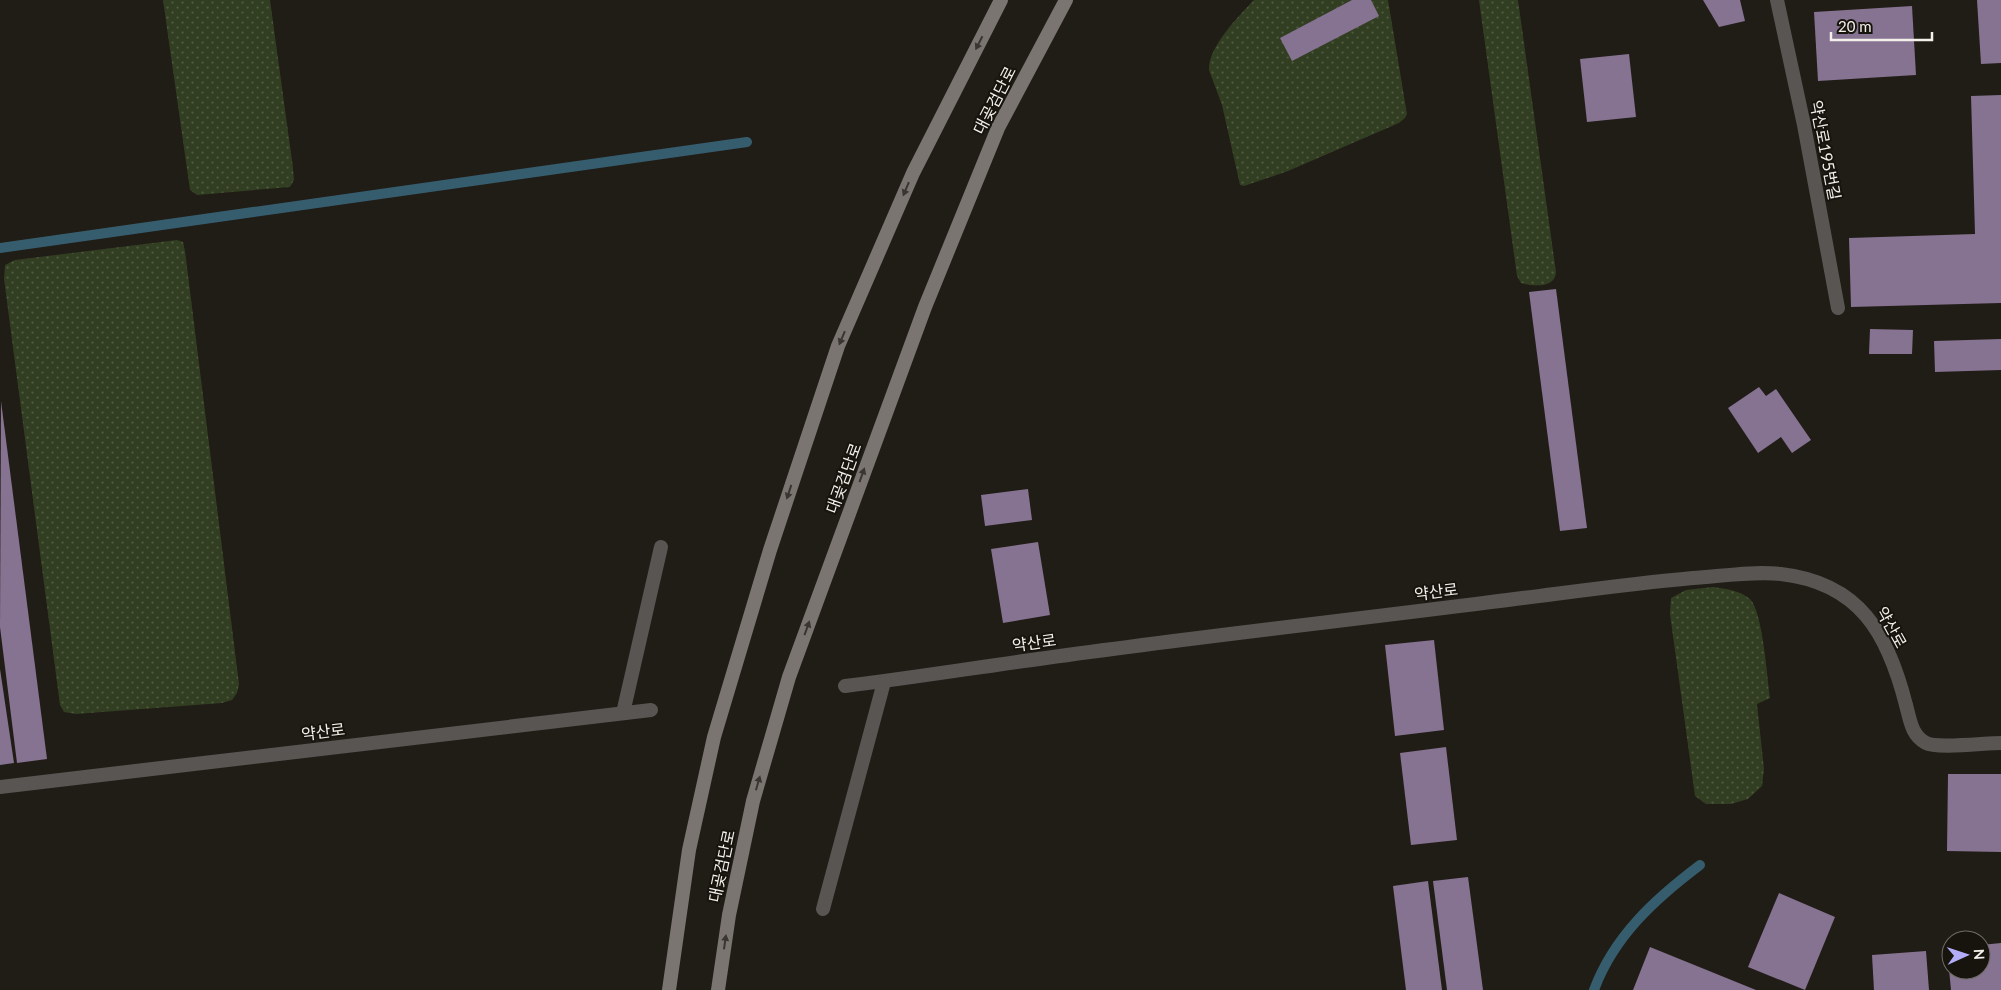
<svg xmlns="http://www.w3.org/2000/svg" width="2001" height="990" viewBox="0 0 2001 990" font-family="Lato,'Noto Sans KR',sans-serif">
  <style>
    .garden { fill: url(#garden-dots) }
    .lines { fill: none; stroke-linecap: round; stroke-linejoin: round }
    .stream { stroke: #365d6e; stroke-width: 10 }
    .building { fill: #867291 }
    .service { stroke: #585552; stroke-width: 14 }
    .secondary { stroke: #7a7570; stroke-width: 14 }
    .oneway { fill: #3a3530 }
    .labels { text-anchor: middle; dominant-baseline: central; stroke-width: 4; stroke-linejoin: round; paint-order: stroke }
    .street-label { font-size: 16px; fill: #f3f0eb; stroke: #17130d }
  </style>
  <defs>
    <pattern id="garden-dots" width="8" height="8" patternUnits="userSpaceOnUse" patternTransform="scale(1.25)"><rect width="8" height="8" fill="#323e21"/><path d="M2 2h.1M6 6h.1" fill="none" stroke="#505a41" stroke-width="1.8" stroke-linecap="round"/></pattern>
  </defs>
  <rect width="100%" height="100%" fill="#201c16"/>
  <g class="garden">
    <path d="M163,0H270L293,168L294,180L290,187L197,195L190,190Z"/>
    <path d="M1254,0H1388L1407,114L1405,118L1399,123L1288,171L1244,186L1240,185L1222,105L1209,70C1208,47 1238,17 1254,0Z"/>
    <path d="M1479,0H1518L1556,272C1555,289 1533,286 1521,283L1517,276Z"/>
    <path d="M177,240L183,242L185,251L239,684L237,693L232,700L222,703L76,714L64,712L60,705L4,279L5,265L15,260Z"/>
    <path d="M1713,587C1726,589 1739,590 1750,599C1763,612 1767,678 1770,698L1757,704L1764,769L1762,786L1748,799L1731,804H1706L1695,796L1670,614L1671,598L1686,590Z"/>
  </g>
  <g class="lines">
    <g class="stream">
      <path d="M0,248L747,142"/>
      <path d="M1594,990C1614,936 1655,899 1700,865"/>
    </g>
  </g>
  <g class="building">
    <path d="M1352,0H1371L1379,16L1292,61L1280,38Z"/>
    <path d="M1703,0H1740L1745,21L1719,27Z"/>
    <path d="M1977,0H2001V63L1981,64Z"/>
    <path d="M1912,6L1916,75L1818,81L1814,12Z"/>
    <path d="M1629,54L1636,117L1587,122L1580,59Z"/>
    <path d="M2001,95V303L1851,307L1849,238L1975,234L1971,96Z"/>
    <path d="M1556,289L1587,528L1560,531L1529,292Z"/>
    <path d="M1870,329L1913,330L1912,354H1869Z"/>
    <path d="M2001,339V370L1935,372L1934,341Z"/>
    <path d="M1759,387L1766,396L1776,389L1811,440L1792,453L1781,437L1758,453L1728,408Z"/>
    <path d="M1,401L47,759L17,763L0,627Z"/>
    <path d="M1028,489L1032,520L985,526L981,495Z"/>
    <path d="M1038,542L1050,615L1003,623L991,549Z"/>
    <path d="M1434,640L1444,730L1395,736L1385,645Z"/>
    <path d="M0,669L14,763L0,765Z"/>
    <path d="M1446,747L1457,840L1411,845L1400,753Z"/>
    <path d="M1948,774H2001V852L1947,851Z"/>
    <path d="M1468,877L1483,990H1447L1433,881Z"/>
    <path d="M1428,881L1442,990H1406L1393,886Z"/>
    <path d="M1779,893L1835,917L1805,990L1748,967Z"/>
    <path d="M2001,943V990H1951L1947,948L1951,947V970H1981V945Z"/>
    <path d="M1650,947L1756,990H1633Z"/>
    <path d="M1926,951L1929,990H1874L1872,955Z"/>
  </g>
  <g class="lines">
    <g class="service">
      <path d="M1777,0L1804,125L1838,308"/>
      <path d="M845,686C912,678 979,667 1046,658C1194,637 1343,621 1491,602C1558,594 1625,584 1693,578C1722,576 1752,571 1781,574C1860,583 1888,634 1906,705C1910,719 1911,735 1926,743C1937,749 1985,743 2001,743"/>
      <path d="M623,713L661,547"/>
      <path d="M0,787L651,710"/>
      <path d="M823,909L884,682"/>
    </g>
    <g class="secondary">
      <path d="M669,990L689,850L714,737L770,550L838,346L913,173L1001,0"/>
      <path d="M718,990L729,915L753,801L789,677L925,307L998,128L1066,0"/>
    </g>
  </g>
  <defs><path id="oneway-solid" d="M-6-.8H1V-3.2L6.5 0L1 3.2V.8H-6Z" transform="scale(1.25)"/></defs>
  <g class="oneway">
    <use href="#oneway-solid" transform="translate(979 43) rotate(117)"/>
    <use href="#oneway-solid" transform="translate(906 189) rotate(113)"/>
    <use href="#oneway-solid" transform="translate(842 338) rotate(113)"/>
    <use href="#oneway-solid" transform="translate(862 475) rotate(-70)"/>
    <use href="#oneway-solid" transform="translate(789 492) rotate(108)"/>
    <use href="#oneway-solid" transform="translate(807 628) rotate(-70)"/>
    <use href="#oneway-solid" transform="translate(758 783) rotate(-74)"/>
    <use href="#oneway-solid" transform="translate(725 942) rotate(-82)"/>
  </g>
  <g class="labels">
    <g class="street-label">
      <text transform="translate(994 100) rotate(-63)">대곶검단로</text>
      <text transform="translate(1826 150) rotate(79)">약산로195번길</text>
      <text transform="translate(843 478) rotate(-70)">대곶검단로</text>
      <text transform="translate(1436 591) rotate(-7)">약산로</text>
      <text transform="translate(1892 627) rotate(61)">약산로</text>
      <text transform="translate(1034 642) rotate(-8)">약산로</text>
      <text transform="translate(323 731) rotate(-7)">약산로</text>
      <text transform="translate(721 866) rotate(-78)">대곶검단로</text>
    </g>
  </g>
  <g transform="translate(1966 955) rotate(87)"><circle r="24" fill="#17130d" stroke="#6f6b66"/>
  <path d="M0-4L9 19L0 12L-9 19Z" fill="#b3adf9"/>
  <text y="-8" font-size="14" font-weight="bold" text-anchor="middle" fill="#f3f0eb">N</text>
  </g>
  <path d="M1831 32v8h101v-8" fill="none" stroke="#f3f0eb" stroke-width="2.5"/>
  <text x="1838" y="32" font-size="15" fill="#f3f0eb" stroke="#17130d" stroke-width="4" paint-order="stroke">20 m</text>
</svg>
